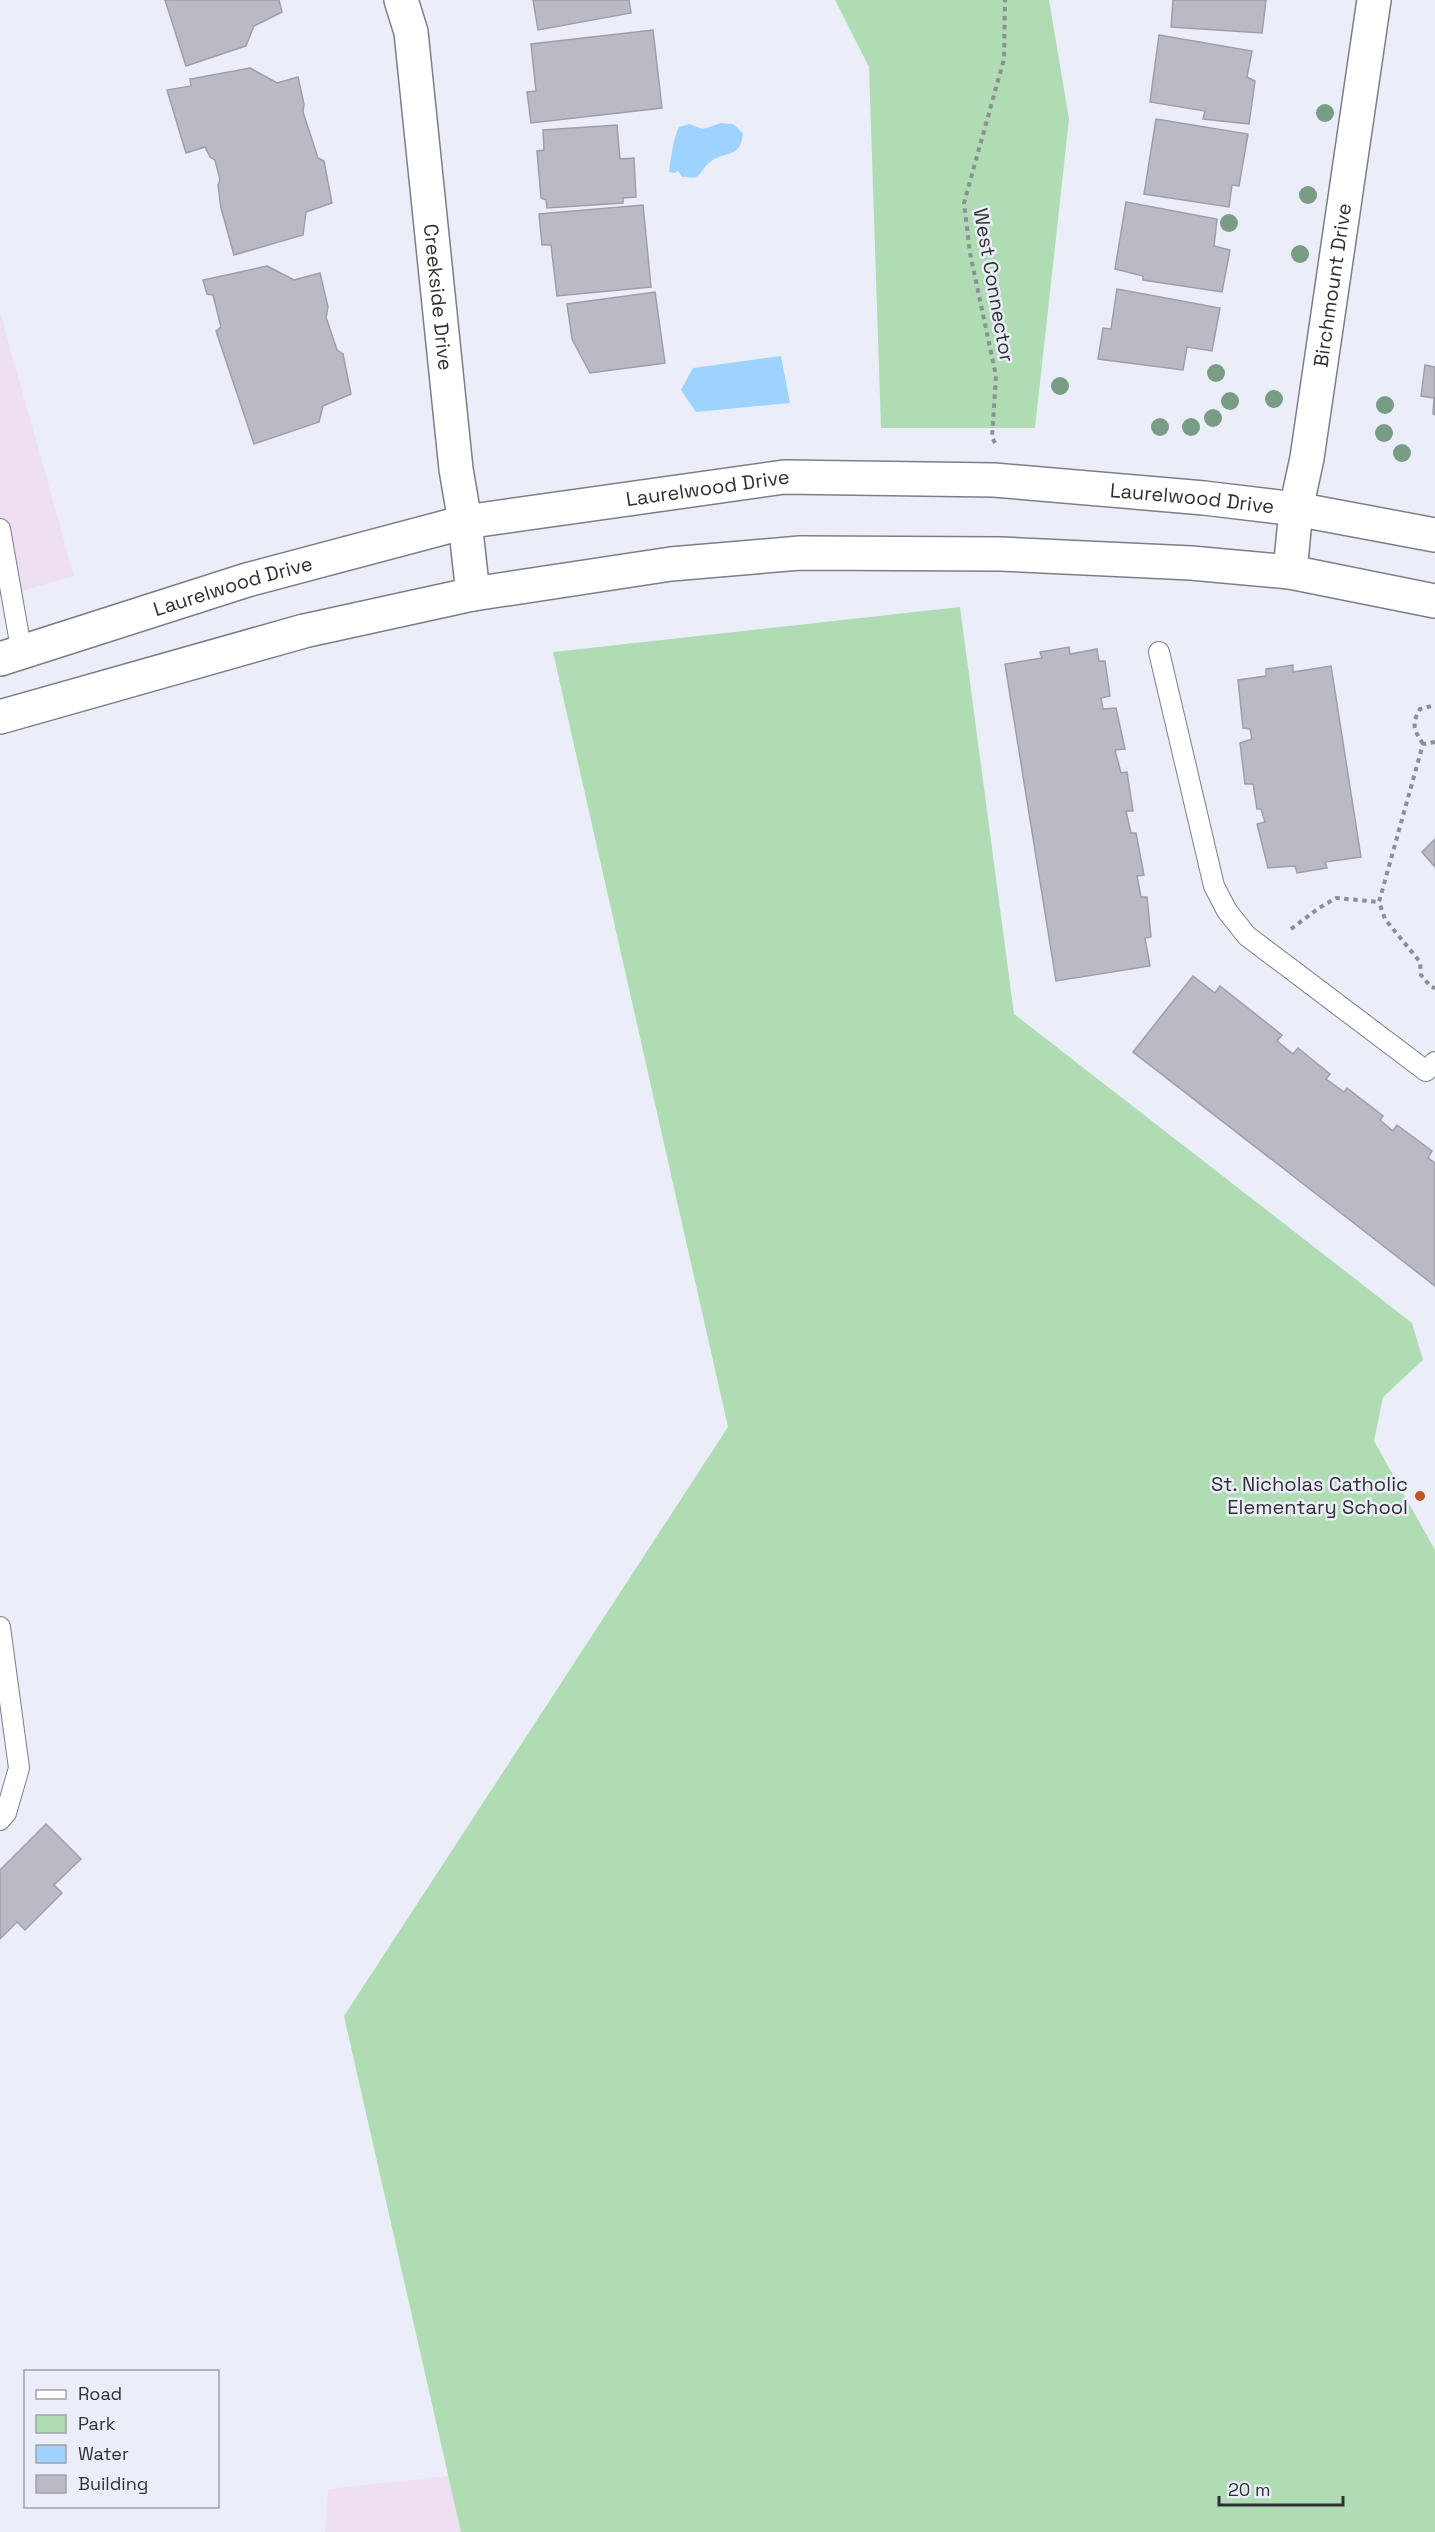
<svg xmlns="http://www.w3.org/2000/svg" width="1435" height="2532" viewBox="0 0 1435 2532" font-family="'Space Grotesk',sans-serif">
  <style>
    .commercial { fill: #eedff2 }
    .green { fill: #afdcb2 }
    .water { fill: #9fd3ff }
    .building { fill: #bbbac4; stroke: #9f9ea8; stroke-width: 1.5 }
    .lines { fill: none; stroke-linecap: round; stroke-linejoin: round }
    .lane-casing { stroke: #7c7e87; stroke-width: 22 }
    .street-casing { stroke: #7c7e87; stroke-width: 36 }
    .secondary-casing { stroke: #7c7e87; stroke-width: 36 }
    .path { stroke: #8d8f96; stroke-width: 4; stroke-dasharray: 4.5 4.5; stroke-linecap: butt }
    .lane { stroke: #fff; stroke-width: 20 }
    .street { stroke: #fff; stroke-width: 33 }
    .secondary { stroke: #fff; stroke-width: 33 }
    .tree { fill: #799d84 }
    .poi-dot { fill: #bb5625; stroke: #ebeef8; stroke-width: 2 }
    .labels { text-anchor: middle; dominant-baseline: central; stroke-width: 5; stroke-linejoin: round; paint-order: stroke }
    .street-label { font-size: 20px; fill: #2f3034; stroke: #ebeef8 }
    .poi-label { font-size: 20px; fill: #2f3034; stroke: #ebeef8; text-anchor: end }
  </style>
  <rect width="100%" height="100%" fill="#ebeef8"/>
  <g class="commercial">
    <path d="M0,312L74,576L0,597Z"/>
    <path d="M449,2476L461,2532H325L328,2489Z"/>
  </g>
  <g class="green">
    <path d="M835,0H1049L1069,119L1035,428H881L869,67Z"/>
    <path d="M960,607L1014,1014L1412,1323L1423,1360L1383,1397L1374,1441L1435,1550V2532H461L344,2016L728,1427L553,652Z"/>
  </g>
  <g class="water">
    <path d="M721,123L733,124L743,133C740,161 725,149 709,163C703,167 702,174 696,177C691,179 687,176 682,177L678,171L675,173L669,172C671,158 673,139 679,127L689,124L703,129Z"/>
    <path d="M781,356L790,403L696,412L681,390L693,368Z"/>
  </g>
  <g class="building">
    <path d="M165,0H279L282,12L254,26L246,46L186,66Z"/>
    <path d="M533,0H629L631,13L538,30Z"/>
    <path d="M1173,0H1266L1262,33L1171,27Z"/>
    <path d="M653,30L662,108L531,123L527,92L536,91L531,44Z"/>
    <path d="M1159,35L1252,51L1247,77L1255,81L1249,124L1203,119L1205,111L1150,102Z"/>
    <path d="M250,68L277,83L298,77L304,104L303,112L318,158L324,161L332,203L306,212L303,235L234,255L221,208L218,185L220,180L215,160L210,157L205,147L186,153L167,90L191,86L190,79Z"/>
    <path d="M1156,119L1248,134L1239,186L1232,185L1229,207L1144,194Z"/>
    <path d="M617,125L620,159L634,158L636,197L623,198V203L547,208L546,200L541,198L537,151L544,150L543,130Z"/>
    <path d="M1126,202L1217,219L1214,246L1230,250L1222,292L1143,280V276L1115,269Z"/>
    <path d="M643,205L651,287L557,296L551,245H542L539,214Z"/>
    <path d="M267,266L294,280L320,273L328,307L326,317L337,350L343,354L351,394L323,406L319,422L254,444L216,331L221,327L213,295L207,294L203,280Z"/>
    <path d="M1117,289L1220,308L1212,351L1187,347L1183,370L1098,359L1103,328L1111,329Z"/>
    <path d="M655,292L665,363L590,373L572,339L567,304Z"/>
    <path d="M1425,365L1435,367V415L1433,414L1434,398L1421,396Z"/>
    <path d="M1069,647L1070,654L1097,649L1099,661H1105L1110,696L1101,698L1103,709L1116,708L1125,749L1115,750L1121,773L1127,772L1133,811H1126L1131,833H1136L1144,875L1137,876L1141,897H1147L1151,937L1145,938L1150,966L1056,981L1005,664L1042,658L1040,652Z"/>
    <path d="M1293,665V672L1331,666L1361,857L1325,862L1327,868L1297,873L1295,866L1268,868L1257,824L1265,822L1261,809H1257L1253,784H1245L1240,743L1252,739L1250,729L1243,728L1238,680L1266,676V669Z"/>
    <path d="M1435,839V867L1422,852Z"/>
    <path d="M1193,976L1215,993L1220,986L1282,1035L1277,1041L1293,1054L1298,1048L1330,1074L1326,1079L1344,1092L1347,1088L1383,1116L1380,1120L1393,1131L1397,1125L1432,1151L1428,1158L1435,1163V1286L1133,1052Z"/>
    <path d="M46,1824L81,1859L54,1885L62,1893L25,1930L17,1922L0,1939V1870Z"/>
  </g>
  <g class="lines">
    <defs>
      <g id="lane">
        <path d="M0,529L22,654"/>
        <path d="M1159,652L1214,886L1227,911L1247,936L1426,1071L1435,1062"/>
        <path d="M0,1627L19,1768L6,1813L0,1820"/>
      </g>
      <g id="street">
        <path id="s1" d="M401,0L411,32L456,469L465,522L473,594"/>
        <path id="s2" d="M1290,572L1296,509L1307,458L1374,0"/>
      </g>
      <g id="secondary">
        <path id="s3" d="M0,659L247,580L465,522L784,477L994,480L1204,498L1296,509L1435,535"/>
        <path d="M0,717L304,631L473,594L671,564L800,553L1001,554L1191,563L1290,572L1435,601"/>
      </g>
    </defs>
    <use href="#lane" class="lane-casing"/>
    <use href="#street" class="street-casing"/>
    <use href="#secondary" class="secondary-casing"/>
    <g class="path">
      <path d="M995,443L992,437L996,376L970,253L964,203L1004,59L1005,0"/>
      <path d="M1435,742L1423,744L1379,902L1385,919L1420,962L1421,975L1431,987L1435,988"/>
      <path d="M1423,744C1414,730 1411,724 1420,709L1435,705"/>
      <path d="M1291,929L1319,908L1336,898L1379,902"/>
    </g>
    <use href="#lane" class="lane"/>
    <use href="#street" class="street"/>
    <use href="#secondary" class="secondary"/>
  </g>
  <g class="tree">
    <circle cx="1325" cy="113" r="9"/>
    <circle cx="1308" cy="195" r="9"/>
    <circle cx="1229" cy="223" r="9"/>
    <circle cx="1300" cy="254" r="9"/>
    <circle cx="1216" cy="373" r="9"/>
    <circle cx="1060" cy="386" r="9"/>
    <circle cx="1274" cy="399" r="9"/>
    <circle cx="1230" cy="401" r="9"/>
    <circle cx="1385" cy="405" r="9"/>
    <circle cx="1213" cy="418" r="9"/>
    <circle cx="1160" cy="427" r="9"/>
    <circle cx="1191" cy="427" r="9"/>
    <circle cx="1384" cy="433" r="9"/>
    <circle cx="1402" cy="453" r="9"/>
  </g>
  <circle class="poi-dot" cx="1420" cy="1496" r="6"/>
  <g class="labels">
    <g class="street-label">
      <text transform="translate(994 285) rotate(80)">West Connector</text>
      <text stroke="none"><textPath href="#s2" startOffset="290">Birchmount Drive</textPath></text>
      <text stroke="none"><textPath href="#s1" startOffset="300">Creekside Drive</textPath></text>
      <text stroke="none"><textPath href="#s3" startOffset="730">Laurelwood Drive</textPath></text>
      <text stroke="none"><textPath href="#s3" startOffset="1216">Laurelwood Drive</textPath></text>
      <text stroke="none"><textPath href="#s3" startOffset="244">Laurelwood Drive</textPath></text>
    </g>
    <g class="poi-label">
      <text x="1408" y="1484">St. Nicholas Catholic<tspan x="1408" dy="23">Elementary School</tspan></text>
    </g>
  </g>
  <rect x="24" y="2370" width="195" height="138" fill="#ebeef8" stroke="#a0a2aa" stroke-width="1.5"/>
  <rect x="36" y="2390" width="30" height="9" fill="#ffffff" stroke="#a0a2aa" stroke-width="1.5"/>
  <text x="78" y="2400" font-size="18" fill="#2f3034">Road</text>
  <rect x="36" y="2415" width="30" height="18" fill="#afdcb2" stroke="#a0a2aa" stroke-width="1.5"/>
  <text x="78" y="2430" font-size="18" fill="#2f3034">Park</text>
  <rect x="36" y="2445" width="30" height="18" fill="#9fd3ff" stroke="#a0a2aa" stroke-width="1.5"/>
  <text x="78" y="2460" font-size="18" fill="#2f3034">Water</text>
  <rect x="36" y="2475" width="30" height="18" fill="#bbbac4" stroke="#a0a2aa" stroke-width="1.5"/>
  <text x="78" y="2490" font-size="18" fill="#2f3034">Building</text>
  <path d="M1219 2496v9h124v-9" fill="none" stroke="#2f3034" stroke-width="3"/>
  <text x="1228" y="2496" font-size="18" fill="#2f3034" stroke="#ebeef8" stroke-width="4.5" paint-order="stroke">20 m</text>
</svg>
